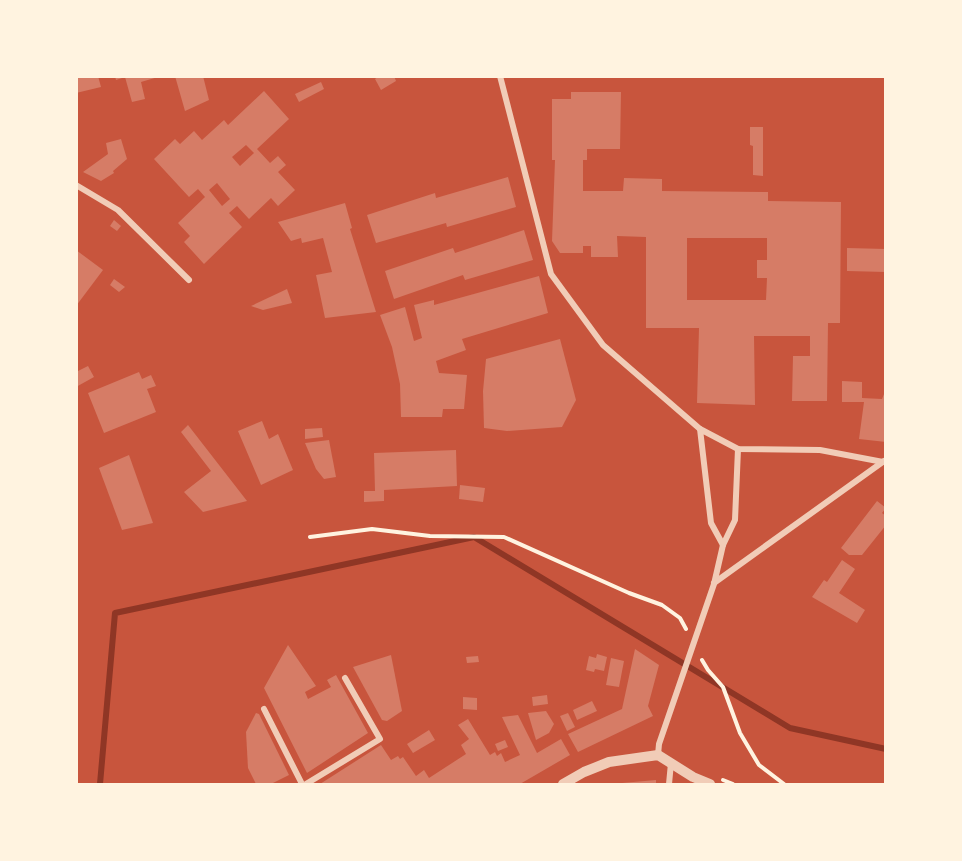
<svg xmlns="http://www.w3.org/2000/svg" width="962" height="861" viewBox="0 0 962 861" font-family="Signika,sans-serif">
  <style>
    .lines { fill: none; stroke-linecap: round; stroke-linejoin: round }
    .stream { stroke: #8f3625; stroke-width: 6 }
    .building { fill: #d67c66; fill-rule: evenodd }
    .path { stroke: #fff3e0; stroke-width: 4 }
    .minor { stroke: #f1ccb7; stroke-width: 6 }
    .tertiary { stroke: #f1ccb7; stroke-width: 10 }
  </style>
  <rect width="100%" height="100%" fill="#c8553d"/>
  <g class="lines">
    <path class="stream" d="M100,784L115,613L474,537L790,728L886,749"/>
  </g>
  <g class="building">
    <path d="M76,76H98L101,87L76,93Z"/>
    <path d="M115,76H158V77L141,82L145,99L132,102L125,77L116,80Z"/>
    <path d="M175,76H203L209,100L185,111Z"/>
    <path d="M379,76H394L396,81L381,90L375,79Z"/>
    <path d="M321,82L324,89L299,102L295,94Z"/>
    <path d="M264,91L289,119L257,149L270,163L278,156L286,165L278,172L295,190L278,206L271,198L249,219L237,206L229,213L242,227L204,264L184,242L190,236L178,223L205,197L198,189L189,197L154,159L175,139L180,144L194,131L202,140L224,120L228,125ZM246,145L254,153L240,166L232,157ZM217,183L230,199L222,206L209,190Z"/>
    <path d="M571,92H621L620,149H587V160H583V191H623L624,178L662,179V191L768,192V201L841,202L840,323H828L827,401H792L793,356H810V336H754L755,405L697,403L699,328H646V237L617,236L618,257H591V246H583V253H560L552,241L555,160H552V99H571ZM687,238H767V260H757V278H767L766,300H687Z"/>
    <path d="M750,127H763V176L753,175V146L750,145Z"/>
    <path d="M121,139L127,159L113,171L114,173L101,181L83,172L108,154L106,143Z"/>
    <path d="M508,177L516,207L447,227L446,223L376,243L367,215L435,193L436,198Z"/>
    <path d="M345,203L352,228L350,229L376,312L325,318L316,275L332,272L323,238L302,243L301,238L291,241L278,222Z"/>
    <path d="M114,220L121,226L117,231L110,226Z"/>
    <path d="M524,230L533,260L465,280L463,275L394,299L385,271L453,248L455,253Z"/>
    <path d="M847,248L886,249V272L847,271Z"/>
    <path d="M76,250L103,270L76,306Z"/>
    <path d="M539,276L548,313L462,339L466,350L436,361L439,373L467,375L464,409H443L442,417H401L400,384L392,347L380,315L405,307L414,341L422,338L414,305L434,300V305Z"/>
    <path d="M114,279L125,287L119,292L110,285Z"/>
    <path d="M287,289L292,303L263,310L251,306Z"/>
    <path d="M560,339L576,400L562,427L507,431L484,428L483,391L486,359Z"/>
    <path d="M88,366L94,377L76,387V372Z"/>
    <path d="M139,372L142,379L151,375L156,386L147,389L156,412L104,433L88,393Z"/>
    <path d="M842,381L862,382V398L882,399L886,389V442L859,439L864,402H842Z"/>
    <path d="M262,421L269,439L278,434L293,470L261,485L238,431Z"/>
    <path d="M188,425L247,501L203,512L184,492L211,471L181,432Z"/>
    <path d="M322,428L323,437L305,439V429Z"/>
    <path d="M329,440L336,477L324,479L316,469L305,443Z"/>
    <path d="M456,450L457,486L384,490V501L364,502V491H375L374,453Z"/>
    <path d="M129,455L153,523L122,530L99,468Z"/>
    <path d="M460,485L485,488L483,502L459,499Z"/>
    <path d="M877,501L886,508L882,513L886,516V525L862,555H849L841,548Z"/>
    <path d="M842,560L855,569L839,593L865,610L857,623L812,597L824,580L827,582Z"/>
    <path d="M288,645L316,686L305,692L308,699L331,687L327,680L336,675L368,733L307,773L264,688Z"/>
    <path d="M635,649L659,665L648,706L653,716L578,752L568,734L622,709Z"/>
    <path d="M597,654L607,657L604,671L595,669L594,672L586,670L589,656L596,658Z"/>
    <path d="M391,655L402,711L387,721L382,720L353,667Z"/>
    <path d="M478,656L479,662L467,663L466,657Z"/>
    <path d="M611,658L624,661L619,687L606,685Z"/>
    <path d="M547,695L548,704L533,706L532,697Z"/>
    <path d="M463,697L477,698V710L463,709Z"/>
    <path d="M592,701L597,711L577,720L573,710Z"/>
    <path d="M546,711L554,724L549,733L536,740L528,713Z"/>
    <path d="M256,713L259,714L289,775L271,784H256L248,768L246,732Z"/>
    <path d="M568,713L575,727L567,731L560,716Z"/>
    <path d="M518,715L537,753L561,739L570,755L520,784H320L381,745L391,760L398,756L400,759L403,757L416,776L424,770L429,778L466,754L461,745L469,739L458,725L468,719L490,755L495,752L497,756L501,753L505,762L520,755L502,717Z"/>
    <path d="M429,730L435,740L413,753L407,744Z"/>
    <path d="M505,740L508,747L498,751L495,744Z"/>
    <path d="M656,780V784H622V783Z"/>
  </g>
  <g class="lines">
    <g class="path">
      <path d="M310,537L372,529L430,536L504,537L629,593L662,605L680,618L686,629"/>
      <path d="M702,660L708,670L723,687L740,733L759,765L784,784"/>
      <path d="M723,780L733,784"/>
    </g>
    <g class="minor">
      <path d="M500,76L551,274L603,345L700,429"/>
      <path d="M76,185L118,210L189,280"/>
      <path d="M723,545L711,523L700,429L738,449L820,450L883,462"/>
      <path d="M714,583L884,461"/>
      <path d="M264,709L302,784"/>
      <path d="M658,755L659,744L714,584L723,545L735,520L738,449"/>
      <path d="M306,784L380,739L345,678"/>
      <path d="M669,784L671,763"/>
    </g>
    <path class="tertiary" d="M563,784L584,772L609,762L658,755L693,777L710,784"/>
  </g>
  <rect width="962" height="861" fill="none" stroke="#fff3e0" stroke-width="156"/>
</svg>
